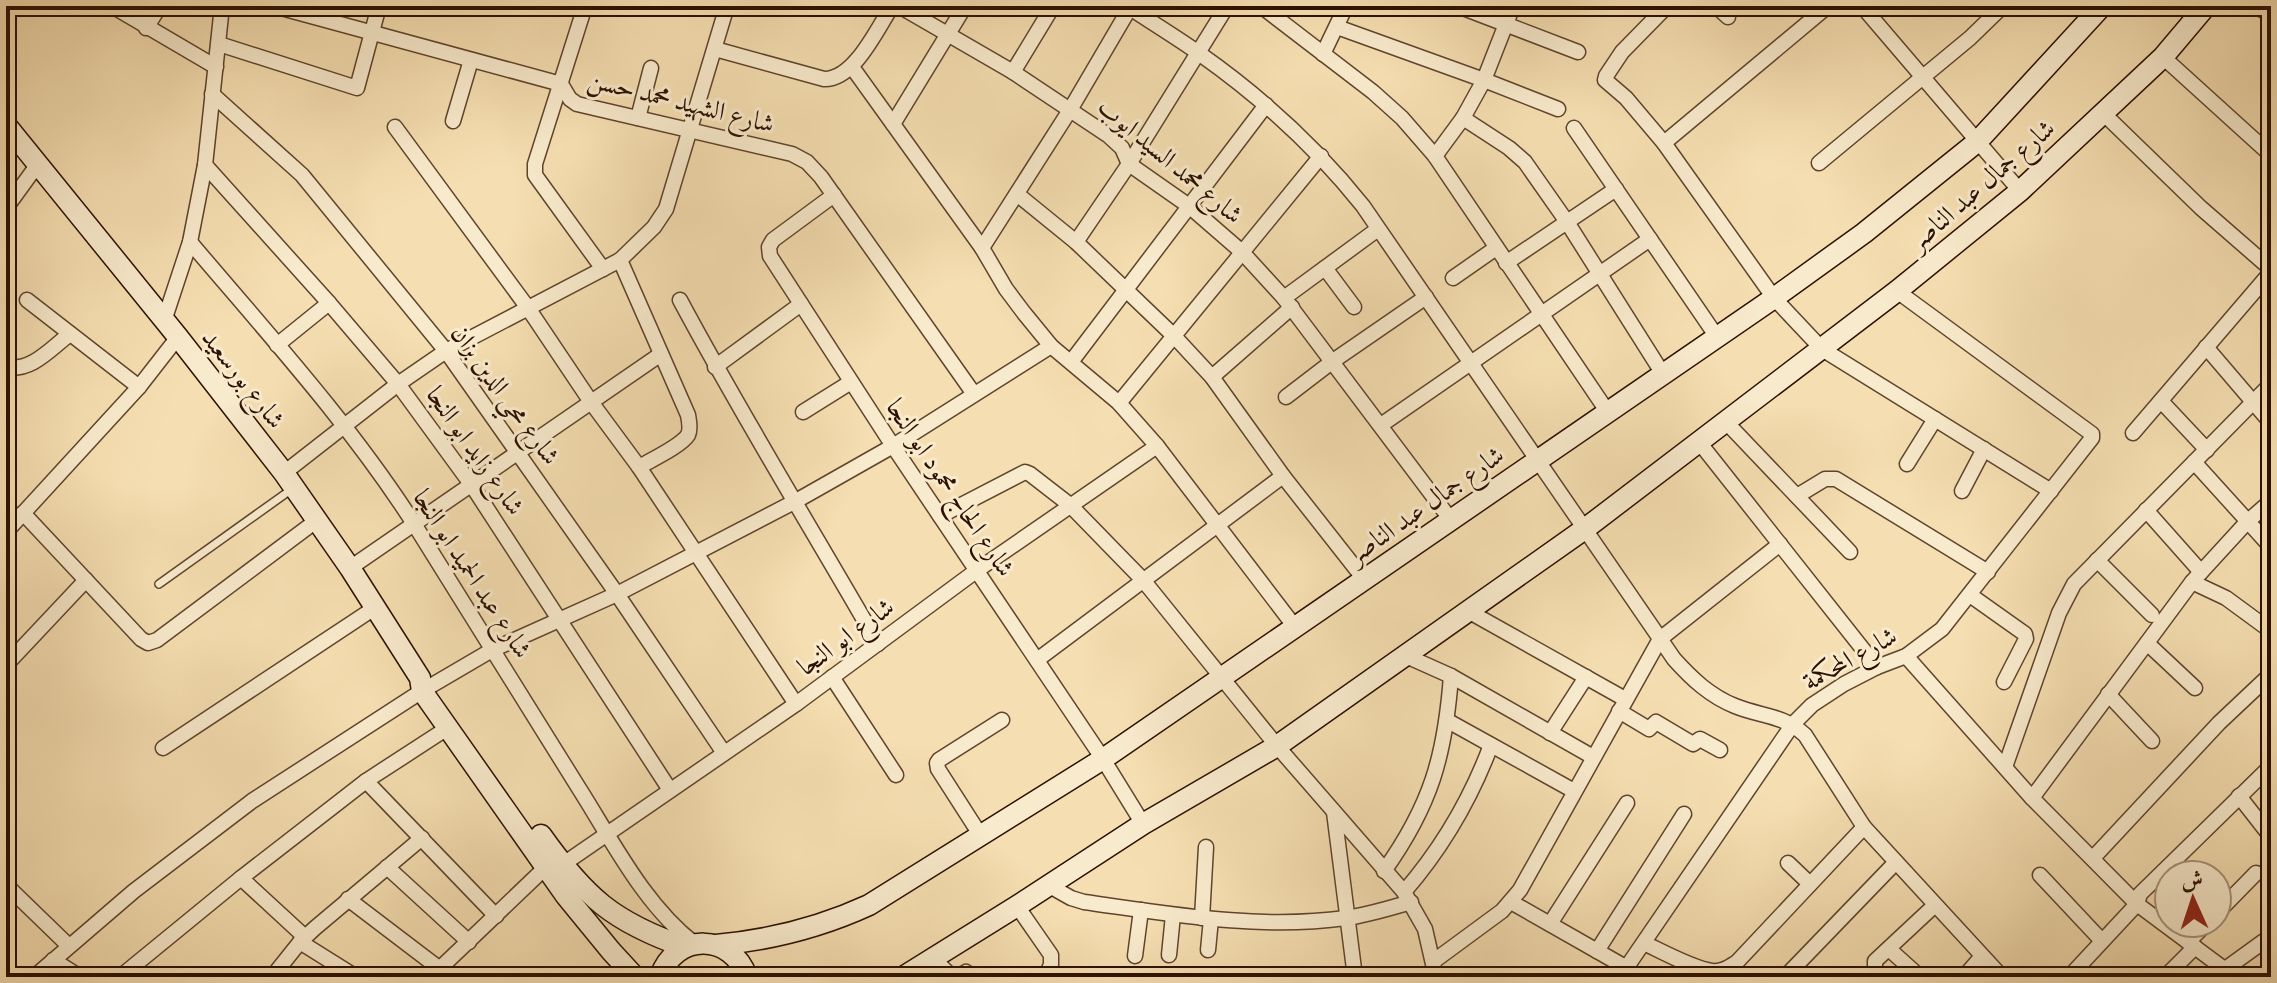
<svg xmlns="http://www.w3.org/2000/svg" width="2277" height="983" viewBox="0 0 2277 983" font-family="'IM FELL Double Pica',Amiri,serif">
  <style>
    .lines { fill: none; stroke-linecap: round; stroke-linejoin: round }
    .lane-casing { stroke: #5e442c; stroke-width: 10 }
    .street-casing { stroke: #5e442c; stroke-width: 17 }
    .secondary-casing { stroke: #2c1000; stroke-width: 23 }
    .lane { stroke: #f8eacc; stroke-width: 7 }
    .street { stroke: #f8eacc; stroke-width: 14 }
    .secondary { stroke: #f8eacc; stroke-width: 20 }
    .labels { text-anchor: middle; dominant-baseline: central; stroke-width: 6; stroke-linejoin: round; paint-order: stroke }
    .street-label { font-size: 26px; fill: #2c1000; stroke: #f8eacc }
  </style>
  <rect width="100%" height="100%" fill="#f5deb1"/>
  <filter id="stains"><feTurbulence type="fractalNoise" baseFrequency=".0025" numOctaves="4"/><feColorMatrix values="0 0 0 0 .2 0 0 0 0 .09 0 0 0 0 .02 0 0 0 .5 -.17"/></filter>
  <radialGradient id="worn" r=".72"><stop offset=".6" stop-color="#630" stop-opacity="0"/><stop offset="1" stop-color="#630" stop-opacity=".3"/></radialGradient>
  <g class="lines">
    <defs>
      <path id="lane" d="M159,584L292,489"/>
      <g id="street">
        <path d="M112,6L216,67"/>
        <path d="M274,6L561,84L570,99L577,104L792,154L807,162L821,177L974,394"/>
        <path d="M585,6L535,164V175L603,269"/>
        <path d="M899,6L1013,72L1109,136L1122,148L1129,164L1189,206L1242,252L1284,298L1451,520"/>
        <path d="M1127,6C1151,22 1176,37 1200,54C1261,97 1316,147 1363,206L1674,659C1692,679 1710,696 1735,706C1762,717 1782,714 1805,735L1864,827L2002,977"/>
        <path d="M1261,6L1373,92L1402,118L1435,156L1607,411"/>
        <path d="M1458,6L1578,52"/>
        <path d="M1667,6L1622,52L1606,76L1605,80L1626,98L1664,143L1774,298L1822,349L2051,491"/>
        <path d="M1716,6L1728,17"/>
        <path d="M1862,6L2020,191"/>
        <path d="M2254,6L2271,14"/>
        <path d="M1337,27L1484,80L1558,109"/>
        <path d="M146,28L160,6"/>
        <path d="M219,44L357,88L379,6"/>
        <path d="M715,49L824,79C854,80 877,29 892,6"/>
        <path d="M1323,54L1346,6"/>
        <path d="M2163,57L2271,155"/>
        <path d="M852,67L982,248L1006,289L1024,313L1051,346L1119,403L1157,446L1295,627"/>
        <path d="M1013,72L1053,6"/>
        <path d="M212,94L302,175L446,351L617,594L724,753"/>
        <path d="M2104,114L2201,208L2271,269"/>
        <path d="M638,118L651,68"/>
        <path d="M1463,118L1509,148L1525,162L1567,222L1663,374"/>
        <path d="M453,121L471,60"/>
        <path d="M893,124L965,6"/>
        <path d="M395,127L528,308L591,402L639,467L796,704"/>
        <path d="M1574,128L1717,337"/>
        <path d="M1664,143L1828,6"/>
        <path d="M1435,156L1463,118L1484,80L1513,6"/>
        <path d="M1819,163L1970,38L2003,6"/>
        <path d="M205,165L329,303L398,384L471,484L670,790"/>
        <path d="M1017,194L1076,242L1174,336L1212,377L1283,476L1364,579"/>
        <path d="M834,195L773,240L769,247L770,256L893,446L1103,759L1143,824"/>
        <path d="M6,208L38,164"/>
        <path d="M190,242C268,334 351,425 416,527C471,614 525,702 580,790C613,842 645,906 695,944"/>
        <path d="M1076,242L1129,164L1227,6"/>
        <path d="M982,248L1070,110L1131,6"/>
        <path d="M620,260L688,415C689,421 691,429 688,435C681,446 651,460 639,467"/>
        <path d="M1506,263L1616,189"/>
        <path d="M1325,268L1354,307"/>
        <path d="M1453,278L1496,248"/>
        <path d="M1284,298L1378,229"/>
        <path d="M27,300L139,387"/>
        <path d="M680,300C742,416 812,529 878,644"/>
        <path d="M164,321L190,242L205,165L222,6"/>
        <path d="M277,345L329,303"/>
        <path d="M2206,347L2271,423"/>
        <path d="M1071,362L1266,105"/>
        <path d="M6,367C32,372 51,348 70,334"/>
        <path d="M715,367L801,304"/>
        <path d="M1212,377L1292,307"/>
        <path d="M1286,397L1333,361L1426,297"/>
        <path d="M2161,401L2207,450"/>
        <path d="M1119,403L1321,156"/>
        <path d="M803,412L851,382"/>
        <path d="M1726,422L1850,552"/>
        <path d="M1381,425L1650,239"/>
        <path d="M2133,433L2271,272"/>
        <path d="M1699,442L1877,667"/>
        <path d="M2194,462L2271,547"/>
        <path d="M1907,464L1935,419"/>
        <path d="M284,473L398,384L446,351L620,260L654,227L666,209L727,6"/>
        <path d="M1962,491L1984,449"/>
        <path d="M1797,496L1825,479H1836L1988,572"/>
        <path d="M2146,510L2201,572"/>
        <path d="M23,513L141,639L148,643L157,640L316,521"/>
        <path d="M940,516L1025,472L1030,474L1070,505L1143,580L1277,746L1404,892L1425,929L1436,977"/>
        <path d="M6,532L139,387L178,337"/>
        <path d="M2097,560L2152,615"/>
        <path d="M350,568L661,354"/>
        <path d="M2192,582L2226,598L2271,631"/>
        <path d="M1970,595L2025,634L2026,639L2004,682"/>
        <path d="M1468,611L1625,699"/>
        <path d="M2147,643L2195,688"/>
        <path d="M1404,655L1451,676L1593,757"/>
        <path d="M1906,656L2032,798L2137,904L2235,977"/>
        <path d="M1037,660L1283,476"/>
        <path d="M6,665L86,580"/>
        <path d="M832,677L896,775"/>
        <path d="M2108,694L2152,741"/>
        <path d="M1619,711L1649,729L1656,722L1693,744L1700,739L1720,750"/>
        <path d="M1448,721L1574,791"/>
        <path d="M1550,733L1586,677"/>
        <path d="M163,748L376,607"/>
        <path d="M2005,767L2059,613L2074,584L2271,384"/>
        <path d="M366,781L496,916"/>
        <path d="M2239,796L2271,837"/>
        <path d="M2032,798L2192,582L2247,522L2271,501"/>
        <path d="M1334,812L1355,977"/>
        <path d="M981,836L938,769L937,763L939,760L1002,720"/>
        <path d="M2093,858L2219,723L2271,674"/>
        <path d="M1788,863L1810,884"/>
        <path d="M562,865L796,704L976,571L1157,446"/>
        <path d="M387,867L469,942"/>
        <path d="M1384,871C1431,805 1445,756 1451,676"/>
        <path d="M2040,875L2102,941"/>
        <path d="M241,878L305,937"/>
        <path d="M6,885L69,946"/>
        <path d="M1048,885L1071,898L1084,902C1171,914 1258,930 1346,918C1368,915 1390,908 1411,902"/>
        <path d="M1404,892C1443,847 1470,801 1491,745"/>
        <path d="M348,899L440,969"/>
        <path d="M1511,902L1627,968"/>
        <path d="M1017,906L1051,955V965L1045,977"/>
        <path d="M2217,913L2256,873"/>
        <path d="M1202,918L1206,847"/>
        <path d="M1550,924L1627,803"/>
        <path d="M300,942L356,977"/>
        <path d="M2188,942L2207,923"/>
        <path d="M1644,943C1661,951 1694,969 1712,971C1722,972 1729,967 1737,962L1864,827"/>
        <path d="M1889,949L1920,977"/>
        <path d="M1208,950L1211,919"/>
        <path d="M1597,951L1684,814"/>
        <path d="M1169,955L1173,915"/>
        <path d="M1135,956L1141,910"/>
        <path d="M933,958L952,977"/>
        <path d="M53,960L80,977"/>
        <path d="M1434,961L1502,911L1520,890L1660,639L1780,544"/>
        <path d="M2221,975L2224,970L2271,936"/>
        <path d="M34,977L134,891L252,801L422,691L492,650L617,594L796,501L893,446L1051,346"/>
        <path d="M120,977L241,878L366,781L449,727"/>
        <path d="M272,977L300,942L315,928L422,838"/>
        <path d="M431,977L546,867"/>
        <path d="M958,977L966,972L972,977"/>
        <path d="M1620,977L1793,724L1812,705L1844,684L1877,667L1906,656L1942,629L2092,438V434L1897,291"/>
        <path d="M1785,977L1896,862"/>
        <path d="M1875,977V961L1935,905"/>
        <path d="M1964,977L1982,956"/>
        <path d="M2069,977L2137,904L2140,894L2271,766"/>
        <path d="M2165,977L2195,947"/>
      </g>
      <g id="secondary">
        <path d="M6,125L178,337L284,473L350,568L420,678L422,691L566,896L611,951L635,977"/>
        <path d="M541,835C585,897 613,922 685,947"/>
        <path d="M716,945C771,940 819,928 869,905L1103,759L1774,298L1864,233L1977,142L2102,6"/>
        <path d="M660,977C675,932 732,933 747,977"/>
        <path d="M903,977L1017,906L1143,824L1277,746L1586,528L1897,291L2020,191L2163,57L2206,6"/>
      </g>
    </defs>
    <use href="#lane" class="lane-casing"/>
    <use href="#street" class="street-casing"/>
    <use href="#secondary" class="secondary-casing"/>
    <use href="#lane" class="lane"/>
    <use href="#street" class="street"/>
    <use href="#secondary" class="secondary"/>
  </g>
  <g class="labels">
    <g class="street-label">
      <text transform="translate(681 102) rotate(14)">شارع الشهيد محمد حسن</text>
      <text transform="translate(1170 161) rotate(40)">شارع محمد السيد ايوب</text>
      <text transform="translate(1982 185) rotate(-41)">شارع جمال عبد الناصر</text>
      <text transform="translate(243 379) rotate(52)">شارع بورسعيد</text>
      <text transform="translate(505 395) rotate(54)">شارع محي الدين بزان</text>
      <text transform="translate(475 451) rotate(55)">شارع زايد ابو النجا</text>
      <text transform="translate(950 488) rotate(56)">شارع الحاج محمود ابو النجا</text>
      <text transform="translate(1426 505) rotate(-35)">شارع جمال عبد الناصر</text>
      <text transform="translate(472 574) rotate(57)">شارع عبد الحميد ابو النجا</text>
      <text transform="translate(846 637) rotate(-36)">شارع ابو النجا</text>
      <text transform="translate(1850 659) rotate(-29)">شارع المحكمة</text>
    </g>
  </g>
  <rect width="2277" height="983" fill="none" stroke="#f5deb1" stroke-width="32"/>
  <rect x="8" y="8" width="2261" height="967" fill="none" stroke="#2c1000" stroke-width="4"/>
  <rect x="16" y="16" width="2245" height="951" fill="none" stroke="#2c1000" stroke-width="2"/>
  <g transform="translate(2193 899) rotate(357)"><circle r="38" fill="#f8eacc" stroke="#a6937a" stroke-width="2"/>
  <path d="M0-6L14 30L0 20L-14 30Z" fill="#8f2418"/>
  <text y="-12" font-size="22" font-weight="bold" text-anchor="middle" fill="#2c1000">ش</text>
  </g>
  <rect width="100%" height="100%" filter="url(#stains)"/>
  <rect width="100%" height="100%" fill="url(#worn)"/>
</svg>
